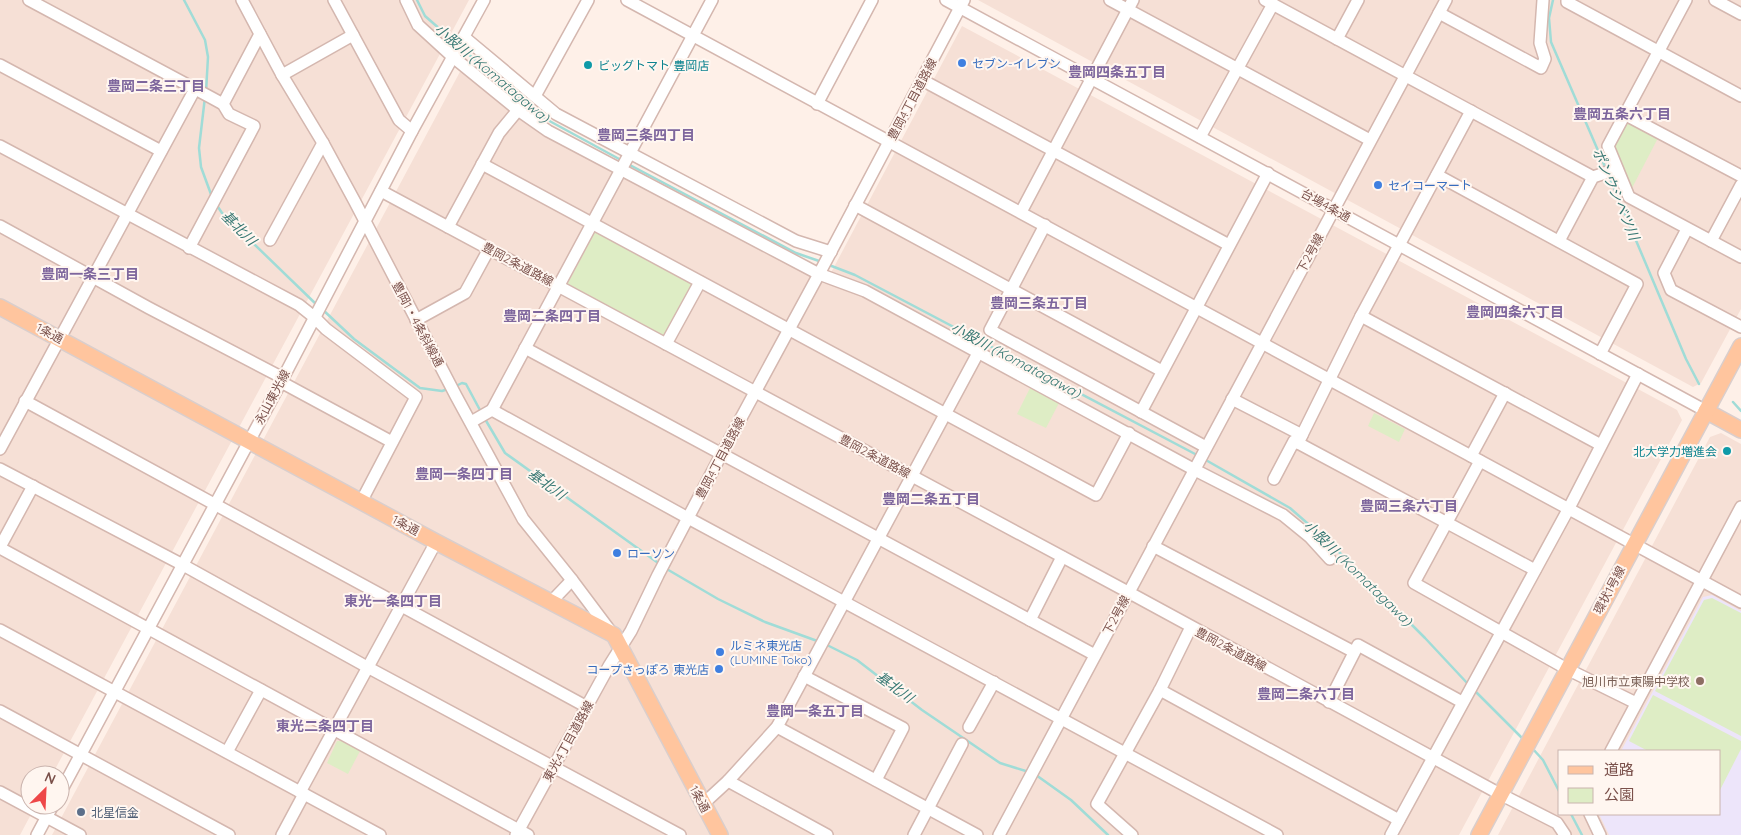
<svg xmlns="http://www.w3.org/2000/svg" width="1741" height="835" viewBox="0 0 1741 835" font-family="Quicksand,'Noto Sans JP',sans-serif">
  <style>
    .residential { fill: #f6e0d6; fill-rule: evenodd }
    .education { fill: #ede5fa }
    .green { fill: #deedc5 }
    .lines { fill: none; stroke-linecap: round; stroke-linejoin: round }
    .stream { stroke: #a0dcd7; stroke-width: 2.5 }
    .minor-casing { stroke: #d4b7af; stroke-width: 14 }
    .major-casing { stroke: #dacecc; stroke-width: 18 }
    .minor { stroke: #fff; stroke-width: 11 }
    .major { stroke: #ffc59e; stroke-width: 15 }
    .shop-dot { fill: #3f7fe0; stroke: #fff6f0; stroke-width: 2 }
    .culture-dot { fill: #0f9aa8; stroke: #fff6f0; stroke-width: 2 }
    .education-dot { fill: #8d6e63; stroke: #fff6f0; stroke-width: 2 }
    .service-dot { fill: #5c6f8a; stroke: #fff6f0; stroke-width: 2 }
    .labels { text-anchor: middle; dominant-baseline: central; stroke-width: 4; stroke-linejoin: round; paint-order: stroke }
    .shop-label { font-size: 12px; fill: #366cbe; stroke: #fff6f0; text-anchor: start }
    .culture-label { font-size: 12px; fill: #0d838f; stroke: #fff6f0; text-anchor: start }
    .street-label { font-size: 12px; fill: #7a504a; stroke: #fff6f0 }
    .education-label { font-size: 12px; fill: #785e54; stroke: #fff6f0; text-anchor: end }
    .service-label { font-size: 12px; fill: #4e5e75; stroke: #fff6f0; text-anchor: start }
    .neighbourhood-label { font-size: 14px; font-weight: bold; fill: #7e669d; stroke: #fff6f0 }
    .water-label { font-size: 14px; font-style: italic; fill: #397974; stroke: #fff6f0 }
  </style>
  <rect width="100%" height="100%" fill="#fef0e8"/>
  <g class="residential">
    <path d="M0,0H469L52,775H30V805H36L20,835H0Z"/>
    <path d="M978,0H1741V309L1701,383L1693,387Z"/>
    <path d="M962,26L1677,410L1682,420L1459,835H52L462,68L527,122L825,284Z"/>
    <path d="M1721,433L1741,444V835H1498L1710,437ZM1560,751H1720V814H1560Z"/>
  </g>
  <path class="education" d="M1712,595L1741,611V835H1609L1599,814H1720V751H1621L1703,597Z"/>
  <g class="green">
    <path d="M1627,121L1658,138L1632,188L1613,146Z"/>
    <path d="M595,232L692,284L664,337L567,285Z"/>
    <path d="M1030,388L1059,403L1046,428L1017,414Z"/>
    <path d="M1374,413L1405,429L1399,442L1368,426Z"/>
    <path d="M1712,598L1741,613V736L1655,691L1704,600Z"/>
    <path d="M1653,695L1741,741V749L1720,790V751H1648L1629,741Z"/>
    <path d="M337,741H342L360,751L348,774L327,763Z"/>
  </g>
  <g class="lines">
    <g class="stream">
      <path d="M184,0L205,40L208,57L206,92"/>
      <path d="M417,0L425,16L457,44"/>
      <path d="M1553,0L1549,18L1551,42L1606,169"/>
      <path d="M461,48L544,118L621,160"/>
      <path d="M205,97L199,148L201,167L212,197"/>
      <path d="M628,164L796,253L822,262"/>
      <path d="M1608,174L1686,359L1699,384"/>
      <path d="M216,204L222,213L318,306"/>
      <path d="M829,265L855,275L1197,455"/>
      <path d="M322,309L354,339L420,388L442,391L448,389"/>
      <path d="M456,386L462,383L466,384L481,412"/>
      <path d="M1733,402L1741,411"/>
      <path d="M485,419L505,453L661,565"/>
      <path d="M1204,459L1290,508L1330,543L1425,638L1468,684"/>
      <path d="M665,568L718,599L765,622L820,642"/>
      <path d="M825,644L857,660L922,710L1000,763L1029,772"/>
      <path d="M1474,690L1525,741"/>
      <path d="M1532,748L1543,760L1560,793"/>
      <path d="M1036,775L1071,800L1108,835"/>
      <path d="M1571,814L1582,835"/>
    </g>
    <defs>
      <g id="minor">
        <path d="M29,0L212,98L223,104L229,114L254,126L189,248"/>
        <path d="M242,0L282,75L323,143L355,202L456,396L523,519L572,580L611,632"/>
        <path d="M334,0L399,120L412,131"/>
        <path d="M406,0L418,25L453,57L518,110L548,131L819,274L865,291L1195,470L1283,515L1310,537L1330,559"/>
        <path d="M627,0L1741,602"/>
        <path d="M946,0L1706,411"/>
        <path d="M1110,0L1370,140"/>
        <path d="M1265,0L1593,177"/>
        <path d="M1567,0V2L1741,96"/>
        <path d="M1686,0L1608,146L1629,197L1741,257"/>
        <path d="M1715,0L1741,14"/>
        <path d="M1439,13L1541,68L1545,59L1540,43L1543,0"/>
        <path d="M464,37L556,114L796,241L831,252"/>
        <path d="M1337,39L1358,0"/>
        <path d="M0,65L161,151"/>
        <path d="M282,75L353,35"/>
        <path d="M922,80L1229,245"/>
        <path d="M535,96L588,0"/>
        <path d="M223,104L260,34"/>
        <path d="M817,104L872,0"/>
        <path d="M1624,114L1741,176"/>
        <path d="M1200,137L1273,4"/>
        <path d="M0,146L299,305L314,317L326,329L416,397L361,502"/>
        <path d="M482,164L1096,495L1129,433"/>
        <path d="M1437,175L1637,284L1600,354"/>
        <path d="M381,191L1128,592L1500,794L1557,823L1565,835"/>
        <path d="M855,205L1162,371"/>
        <path d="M1021,212L1133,0"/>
        <path d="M1045,225L990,330L1206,447"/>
        <path d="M0,226L149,308L283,378"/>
        <path d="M448,227L499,133L518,110"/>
        <path d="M1687,229L1664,273L1671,290L1741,327"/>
        <path d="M270,240L323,143"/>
        <path d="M1559,241L1593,177L1617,169"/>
        <path d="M1711,241L1741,185"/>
        <path d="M1361,316L1601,445"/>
        <path d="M416,320L465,293L489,249"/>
        <path d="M666,344L700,282"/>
        <path d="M525,348L1095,655"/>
        <path d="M281,382L392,442"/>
        <path d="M1232,399L1302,435"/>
        <path d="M25,401L587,707"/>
        <path d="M492,410L688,518L1277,835"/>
        <path d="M1141,412L1268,173"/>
        <path d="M471,422L492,410L712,0"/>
        <path d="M1298,443L1535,570"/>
        <path d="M0,449L195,89"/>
        <path d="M1471,456L1505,393"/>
        <path d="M1480,461L1414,583L1567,669L1636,703"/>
        <path d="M0,469L183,565L369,668L680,835"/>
        <path d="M1274,479L1294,441L1298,443L1361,316L1471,111"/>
        <path d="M1153,546L1354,652"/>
        <path d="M0,547L33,486"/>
        <path d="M0,548L528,835"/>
        <path d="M550,603L572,580"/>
        <path d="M1030,620L1062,557"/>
        <path d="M0,630L380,835"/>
        <path d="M804,676L903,728L876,780"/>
        <path d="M1160,690L1399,820"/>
        <path d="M1329,702L1358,645L1462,702"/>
        <path d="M0,711L229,835"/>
        <path d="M777,727L977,835"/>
        <path d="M969,727L994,682"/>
        <path d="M1611,751L1741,507"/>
        <path d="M227,752L261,690"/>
        <path d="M728,781L827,835"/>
        <path d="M0,792L80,835"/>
        <path d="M300,792L436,542"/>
        <path d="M60,793L281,382L412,131L484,0"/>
        <path d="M703,804L728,781L777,727L978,353"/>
        <path d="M1590,814L1600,835"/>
        <path d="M37,835L53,805"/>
        <path d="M282,835L304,794"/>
        <path d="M516,835L609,666L631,631L658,575L721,455L819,274L964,0"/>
        <path d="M914,835L962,744"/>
        <path d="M999,835L1446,0"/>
        <path d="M1132,835L1097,804L1160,690L1191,627"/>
        <path d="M1391,835L1569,508L1638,374"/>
      </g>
      <g id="major">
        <path d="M0,307L436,542L614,635L720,835"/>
        <path d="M1706,411L1741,430"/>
        <path d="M1479,835L1741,346"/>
      </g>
    </defs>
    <use href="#minor" class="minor-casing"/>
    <use href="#major" class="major-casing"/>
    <use href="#minor" class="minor"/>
    <use href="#major" class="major"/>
  </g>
  <g class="shop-dot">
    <circle cx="962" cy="63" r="5"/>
    <circle cx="1378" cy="185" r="5"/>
    <circle cx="617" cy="553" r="5"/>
    <circle cx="720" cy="652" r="5"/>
    <circle cx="719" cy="669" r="5"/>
  </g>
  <g class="culture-dot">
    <circle cx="588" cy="65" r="5"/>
    <circle cx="1727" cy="451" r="5"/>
  </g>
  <circle class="education-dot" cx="1700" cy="681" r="5"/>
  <circle class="service-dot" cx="81" cy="812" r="5"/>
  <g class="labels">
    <g class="shop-label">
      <text x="972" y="63">セブン-イレブン</text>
      <text x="1388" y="185">セイコーマート</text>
      <text x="627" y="553">ローソン</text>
      <text x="730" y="645">ルミネ東光店<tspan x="730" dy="14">(LUMINE Toko)</tspan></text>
      <text x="709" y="669" text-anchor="end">コープさっぽろ 東光店</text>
    </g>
    <g class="culture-label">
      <text x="598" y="65">ビッグトマト 豊岡店</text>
      <text x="1717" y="451" text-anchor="end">北大学力増進会</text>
    </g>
    <g class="street-label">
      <text transform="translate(912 99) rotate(-62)">豊岡4丁目道路線</text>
      <text transform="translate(1326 205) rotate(29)">台場4条通</text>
      <text transform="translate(1310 253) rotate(-62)">下2号線</text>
      <text transform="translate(518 264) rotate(28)">豊岡2条道路線</text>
      <text transform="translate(418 324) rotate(62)">豊岡1・4条斜線通</text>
      <text transform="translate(50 333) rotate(28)">1条通</text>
      <text transform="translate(272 397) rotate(-62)">永山東光線</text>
      <text transform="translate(875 456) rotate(28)">豊岡2条道路線</text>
      <text transform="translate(720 458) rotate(-62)">豊岡4丁目道路線</text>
      <text transform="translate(406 525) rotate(28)">1条通</text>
      <text transform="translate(1609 590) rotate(-62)">環状1号線</text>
      <text transform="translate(1116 615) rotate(-62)">下2号線</text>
      <text transform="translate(1231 649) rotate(28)">豊岡2条道路線</text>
      <text transform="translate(568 741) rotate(-61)">東光4丁目道路線</text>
      <text transform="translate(700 799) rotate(62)">1条通</text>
    </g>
    <g class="education-label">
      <text x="1690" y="681">旭川市立東陽中学校</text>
    </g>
    <g class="service-label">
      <text x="91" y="812">北星信金</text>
    </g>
    <g class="neighbourhood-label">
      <text x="1117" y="72">豊岡四条五丁目</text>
      <text x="156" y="86">豊岡二条三丁目</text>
      <text x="1622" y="114">豊岡五条六丁目</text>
      <text x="646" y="135">豊岡三条四丁目</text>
      <text x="90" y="274">豊岡一条三丁目</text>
      <text x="1039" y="303">豊岡三条五丁目</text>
      <text x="1515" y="312">豊岡四条六丁目</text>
      <text x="552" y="316">豊岡二条四丁目</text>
      <text x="464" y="474">豊岡一条四丁目</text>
      <text x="931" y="499">豊岡二条五丁目</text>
      <text x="1409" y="506">豊岡三条六丁目</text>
      <text x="393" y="601">東光一条四丁目</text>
      <text x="1306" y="694">豊岡二条六丁目</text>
      <text x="815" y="711">豊岡一条五丁目</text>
      <text x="325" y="726">東光二条四丁目</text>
    </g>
    <g class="water-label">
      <text transform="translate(492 73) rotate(40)">小股川 (Komatagawa)</text>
      <text transform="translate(1616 194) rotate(67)">ポンウシベツ川</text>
      <text transform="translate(239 228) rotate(45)">基北川</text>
      <text transform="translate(1016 360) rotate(28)">小股川 (Komatagawa)</text>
      <text transform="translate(547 484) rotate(36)">基北川</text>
      <text transform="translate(1358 573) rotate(44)">小股川 (Komatagawa)</text>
      <text transform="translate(895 687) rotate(36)">基北川</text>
    </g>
  </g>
  <rect x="1558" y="750" width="162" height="65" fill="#fff6f0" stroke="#cab4ae"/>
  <rect x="1568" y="766" width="25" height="8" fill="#ffc59e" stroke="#cab4ae"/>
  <text x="1604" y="775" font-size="15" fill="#7a504a">道路</text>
  <rect x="1568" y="788" width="25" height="15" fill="#deedc5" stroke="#cab4ae"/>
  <text x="1604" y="800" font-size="15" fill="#7a504a">公園</text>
  <g transform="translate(45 790) rotate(24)"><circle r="24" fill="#fff6f0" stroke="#cab4ae"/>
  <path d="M0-4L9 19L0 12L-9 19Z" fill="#ee4748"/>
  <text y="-8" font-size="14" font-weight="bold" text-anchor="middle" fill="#7a504a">N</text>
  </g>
</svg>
